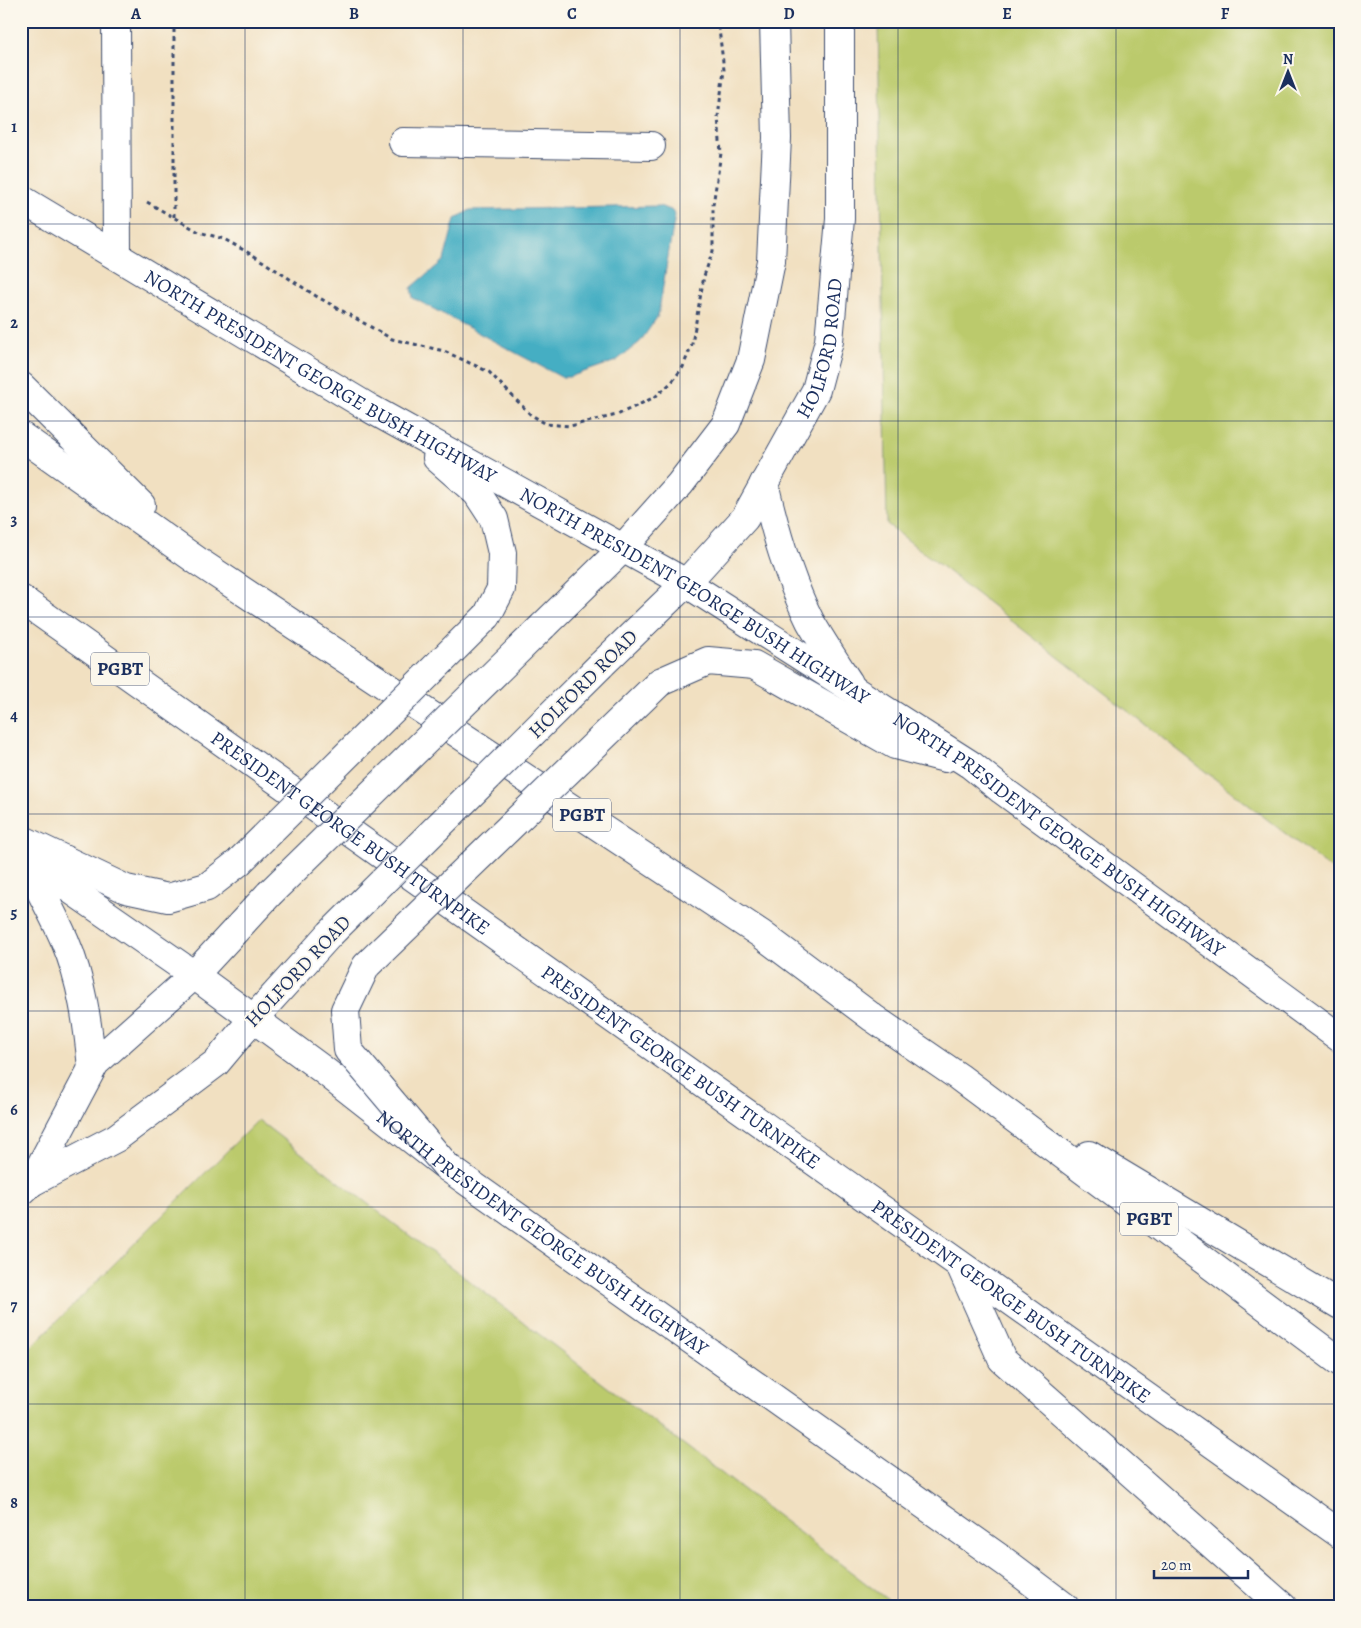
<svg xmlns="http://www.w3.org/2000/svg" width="1361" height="1628" viewBox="0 0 1361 1628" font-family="Alegreya,serif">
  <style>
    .green { fill: #bbca6c; stroke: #6b7c65 }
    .water { fill: #44aec3; stroke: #306e90 }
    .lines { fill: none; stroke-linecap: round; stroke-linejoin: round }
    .minor-casing { stroke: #3b4a6d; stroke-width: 30 }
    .major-casing { stroke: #3b4a6d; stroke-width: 30 }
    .highway-casing { stroke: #3b4a6d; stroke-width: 30 }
    .path { stroke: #3b4a6d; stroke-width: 3; stroke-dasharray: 4 4; stroke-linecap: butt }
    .minor { stroke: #fff; stroke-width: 28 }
    .major { stroke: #fff; stroke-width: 28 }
    .highway { stroke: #fff; stroke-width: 28 }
    .minor-bridge-casing { stroke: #3b4a6d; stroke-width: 30; stroke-linecap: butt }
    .major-bridge-casing { stroke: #3b4a6d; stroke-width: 30; stroke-linecap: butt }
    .minor-bridge { stroke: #fff; stroke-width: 28 }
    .major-bridge { stroke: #fff; stroke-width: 28 }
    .grid { fill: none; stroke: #1b2f5e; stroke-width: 1; stroke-opacity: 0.55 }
    .labels { text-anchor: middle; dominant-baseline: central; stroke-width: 4; stroke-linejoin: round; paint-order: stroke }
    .shield { fill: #fbf7ec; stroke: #5e6b89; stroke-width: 1 }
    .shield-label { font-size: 19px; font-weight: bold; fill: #1b2f5e }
    .street-label { font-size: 20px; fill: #1b2f5e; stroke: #fbf7ec }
    .neatline { fill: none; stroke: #1b2f5e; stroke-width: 2 }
    .grid-label { font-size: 16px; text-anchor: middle; font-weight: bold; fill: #1b2f5e }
  </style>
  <rect width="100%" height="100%" fill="#fbf7ec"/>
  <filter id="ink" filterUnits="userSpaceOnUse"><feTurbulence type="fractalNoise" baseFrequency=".02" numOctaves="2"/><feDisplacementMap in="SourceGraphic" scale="10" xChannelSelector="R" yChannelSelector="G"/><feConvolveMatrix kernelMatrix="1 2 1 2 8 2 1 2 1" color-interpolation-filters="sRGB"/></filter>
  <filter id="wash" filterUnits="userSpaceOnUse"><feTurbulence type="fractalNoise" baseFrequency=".0096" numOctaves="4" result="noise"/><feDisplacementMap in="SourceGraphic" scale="20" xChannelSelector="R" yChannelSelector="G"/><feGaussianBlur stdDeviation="1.12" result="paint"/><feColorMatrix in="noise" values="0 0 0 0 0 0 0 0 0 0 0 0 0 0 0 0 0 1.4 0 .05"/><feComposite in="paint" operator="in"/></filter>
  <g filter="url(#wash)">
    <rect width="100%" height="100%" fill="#f1e0c1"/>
    <g class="green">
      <path d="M878,21H1340V876L887,524Z"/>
      <path d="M258,1120L897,1607H21V1357Z"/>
    </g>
    <path class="water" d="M659,206L671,210L675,215L658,316L640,342L616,361L569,377H561L413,298L411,288L444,260L455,219L470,210Z"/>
  </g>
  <g filter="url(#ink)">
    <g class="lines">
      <defs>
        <g id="minor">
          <path d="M116,21L117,256"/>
          <path d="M403,142L651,146"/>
          <path d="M543,626L622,549L680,484L726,424L751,360L771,261L777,138L774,21"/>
          <path id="s1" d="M601,665L686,583L745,518L816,390L829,341L840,219V21"/>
          <path d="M32,1182L95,1063L194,975L269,894"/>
          <path d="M21,1192L32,1182L116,1138L216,1063L253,1019L330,934"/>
        </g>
        <g id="major">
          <path id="s2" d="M21,199L371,409L686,583L971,765L1002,790L1340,1038"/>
          <path d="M437,458L477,493L494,519L502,553L501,589L487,616"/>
          <path d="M764,483C775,531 788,577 810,621C822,642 836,663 849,683"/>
          <path d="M660,682L708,661L754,665L895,745L945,758"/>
          <path d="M21,839L126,889L168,898L207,887L239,862"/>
          <path id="s3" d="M21,855L194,975L322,1069L447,1167L1008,1564L1065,1607"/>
          <path d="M24,859C38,887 53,913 65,941C82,981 88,1025 92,1068"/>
        </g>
        <g id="highway">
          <path d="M21,386L141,505"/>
          <path d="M21,436L199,562L761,934L873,1018L959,1077L1340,1362"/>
          <path id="s4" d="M21,599L1340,1534"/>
          <path d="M1089,1155L1340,1305"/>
          <path d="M961,1267L1002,1359L1283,1607"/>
        </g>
      </defs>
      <use href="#minor" class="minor-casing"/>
      <use href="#major" class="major-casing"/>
      <use href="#highway" class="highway-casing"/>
      <g class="path">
        <path d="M147,202L199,232L224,239L256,257L316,296L392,339L444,351L489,372L530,414L546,424L570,426L617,415L655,397L672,382L683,367L692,344L704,276L713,251V205L721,153L718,117L724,70L718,21"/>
        <path d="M174,217V21"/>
      </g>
      <use href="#minor" class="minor"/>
      <use href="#major" class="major"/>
      <use href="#highway" class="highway"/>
      <defs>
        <g id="minor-bridge">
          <path d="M269,894L543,626"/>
          <path d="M330,934L601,665"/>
        </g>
        <g id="major-bridge">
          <path d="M239,862L487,616"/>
          <path d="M447,1167L348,1050L345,1010L366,966L660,682"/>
        </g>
      </defs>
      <use href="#minor-bridge" class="minor-bridge-casing"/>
      <use href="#major-bridge" class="major-bridge-casing"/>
      <use href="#minor-bridge" class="minor-bridge"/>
      <use href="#major-bridge" class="major-bridge"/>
    </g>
  </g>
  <path class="grid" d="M245,21V1607M463,21V1607M680,21V1607M898,21V1607M1116,21V1607M21,224H1340M21,421H1340M21,617H1340M21,814H1340M21,1011H1340M21,1207H1340M21,1404H1340"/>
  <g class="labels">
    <g class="shield">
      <rect x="91" y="652.5" width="58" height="33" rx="4"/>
      <rect x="553" y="798.5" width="58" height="33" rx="4"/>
      <rect x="1120" y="1202.5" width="58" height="33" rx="4"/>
    </g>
    <g class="shield-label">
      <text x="120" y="669">PGBT</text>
      <text x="582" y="815">PGBT</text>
      <text x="1149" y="1219">PGBT</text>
    </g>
    <g class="street-label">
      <text stroke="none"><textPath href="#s1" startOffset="394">HOLFORD ROAD</textPath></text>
      <text stroke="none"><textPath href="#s2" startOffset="348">NORTH PRESIDENT GEORGE BUSH HIGHWAY</textPath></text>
      <text stroke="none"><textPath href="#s2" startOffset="782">NORTH PRESIDENT GEORGE BUSH HIGHWAY</textPath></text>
      <text transform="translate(583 684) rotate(-45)">HOLFORD ROAD</text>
      <text stroke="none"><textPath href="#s4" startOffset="404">PRESIDENT GEORGE BUSH TURNPIKE</textPath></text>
      <text stroke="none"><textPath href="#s2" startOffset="1218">NORTH PRESIDENT GEORGE BUSH HIGHWAY</textPath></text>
      <text transform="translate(298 971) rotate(-47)">HOLFORD ROAD</text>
      <text stroke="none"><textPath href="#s4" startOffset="809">PRESIDENT GEORGE BUSH TURNPIKE</textPath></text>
      <text stroke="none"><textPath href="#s3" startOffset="644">NORTH PRESIDENT GEORGE BUSH HIGHWAY</textPath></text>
      <text stroke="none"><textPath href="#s4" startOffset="1214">PRESIDENT GEORGE BUSH TURNPIKE</textPath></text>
    </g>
  </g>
  <rect width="1361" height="1628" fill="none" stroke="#fbf7ec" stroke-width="55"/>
  <g transform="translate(1288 72)" stroke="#fbf7ec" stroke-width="4" paint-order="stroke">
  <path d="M0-4L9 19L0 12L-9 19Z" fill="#1b2f5e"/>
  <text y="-8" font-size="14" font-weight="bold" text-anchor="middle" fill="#1b2f5e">N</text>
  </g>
  <path d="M1154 1570v8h94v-8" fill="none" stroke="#1b2f5e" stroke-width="2.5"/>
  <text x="1161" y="1570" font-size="15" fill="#1b2f5e" stroke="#fbf7ec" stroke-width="4" paint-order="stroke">20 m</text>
  <rect x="28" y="28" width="1306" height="1572" class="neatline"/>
  <g class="grid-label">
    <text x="136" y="19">A</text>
    <text x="354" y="19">B</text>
    <text x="572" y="19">C</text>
    <text x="789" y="19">D</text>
    <text x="1007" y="19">E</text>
    <text x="1225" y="19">F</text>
    <text x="14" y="132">1</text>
    <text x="14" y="328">2</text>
    <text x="14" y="525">3</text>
    <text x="14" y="721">4</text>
    <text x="14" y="918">5</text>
    <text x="14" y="1115">6</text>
    <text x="14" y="1311">7</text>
    <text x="14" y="1508">8</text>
  </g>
</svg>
